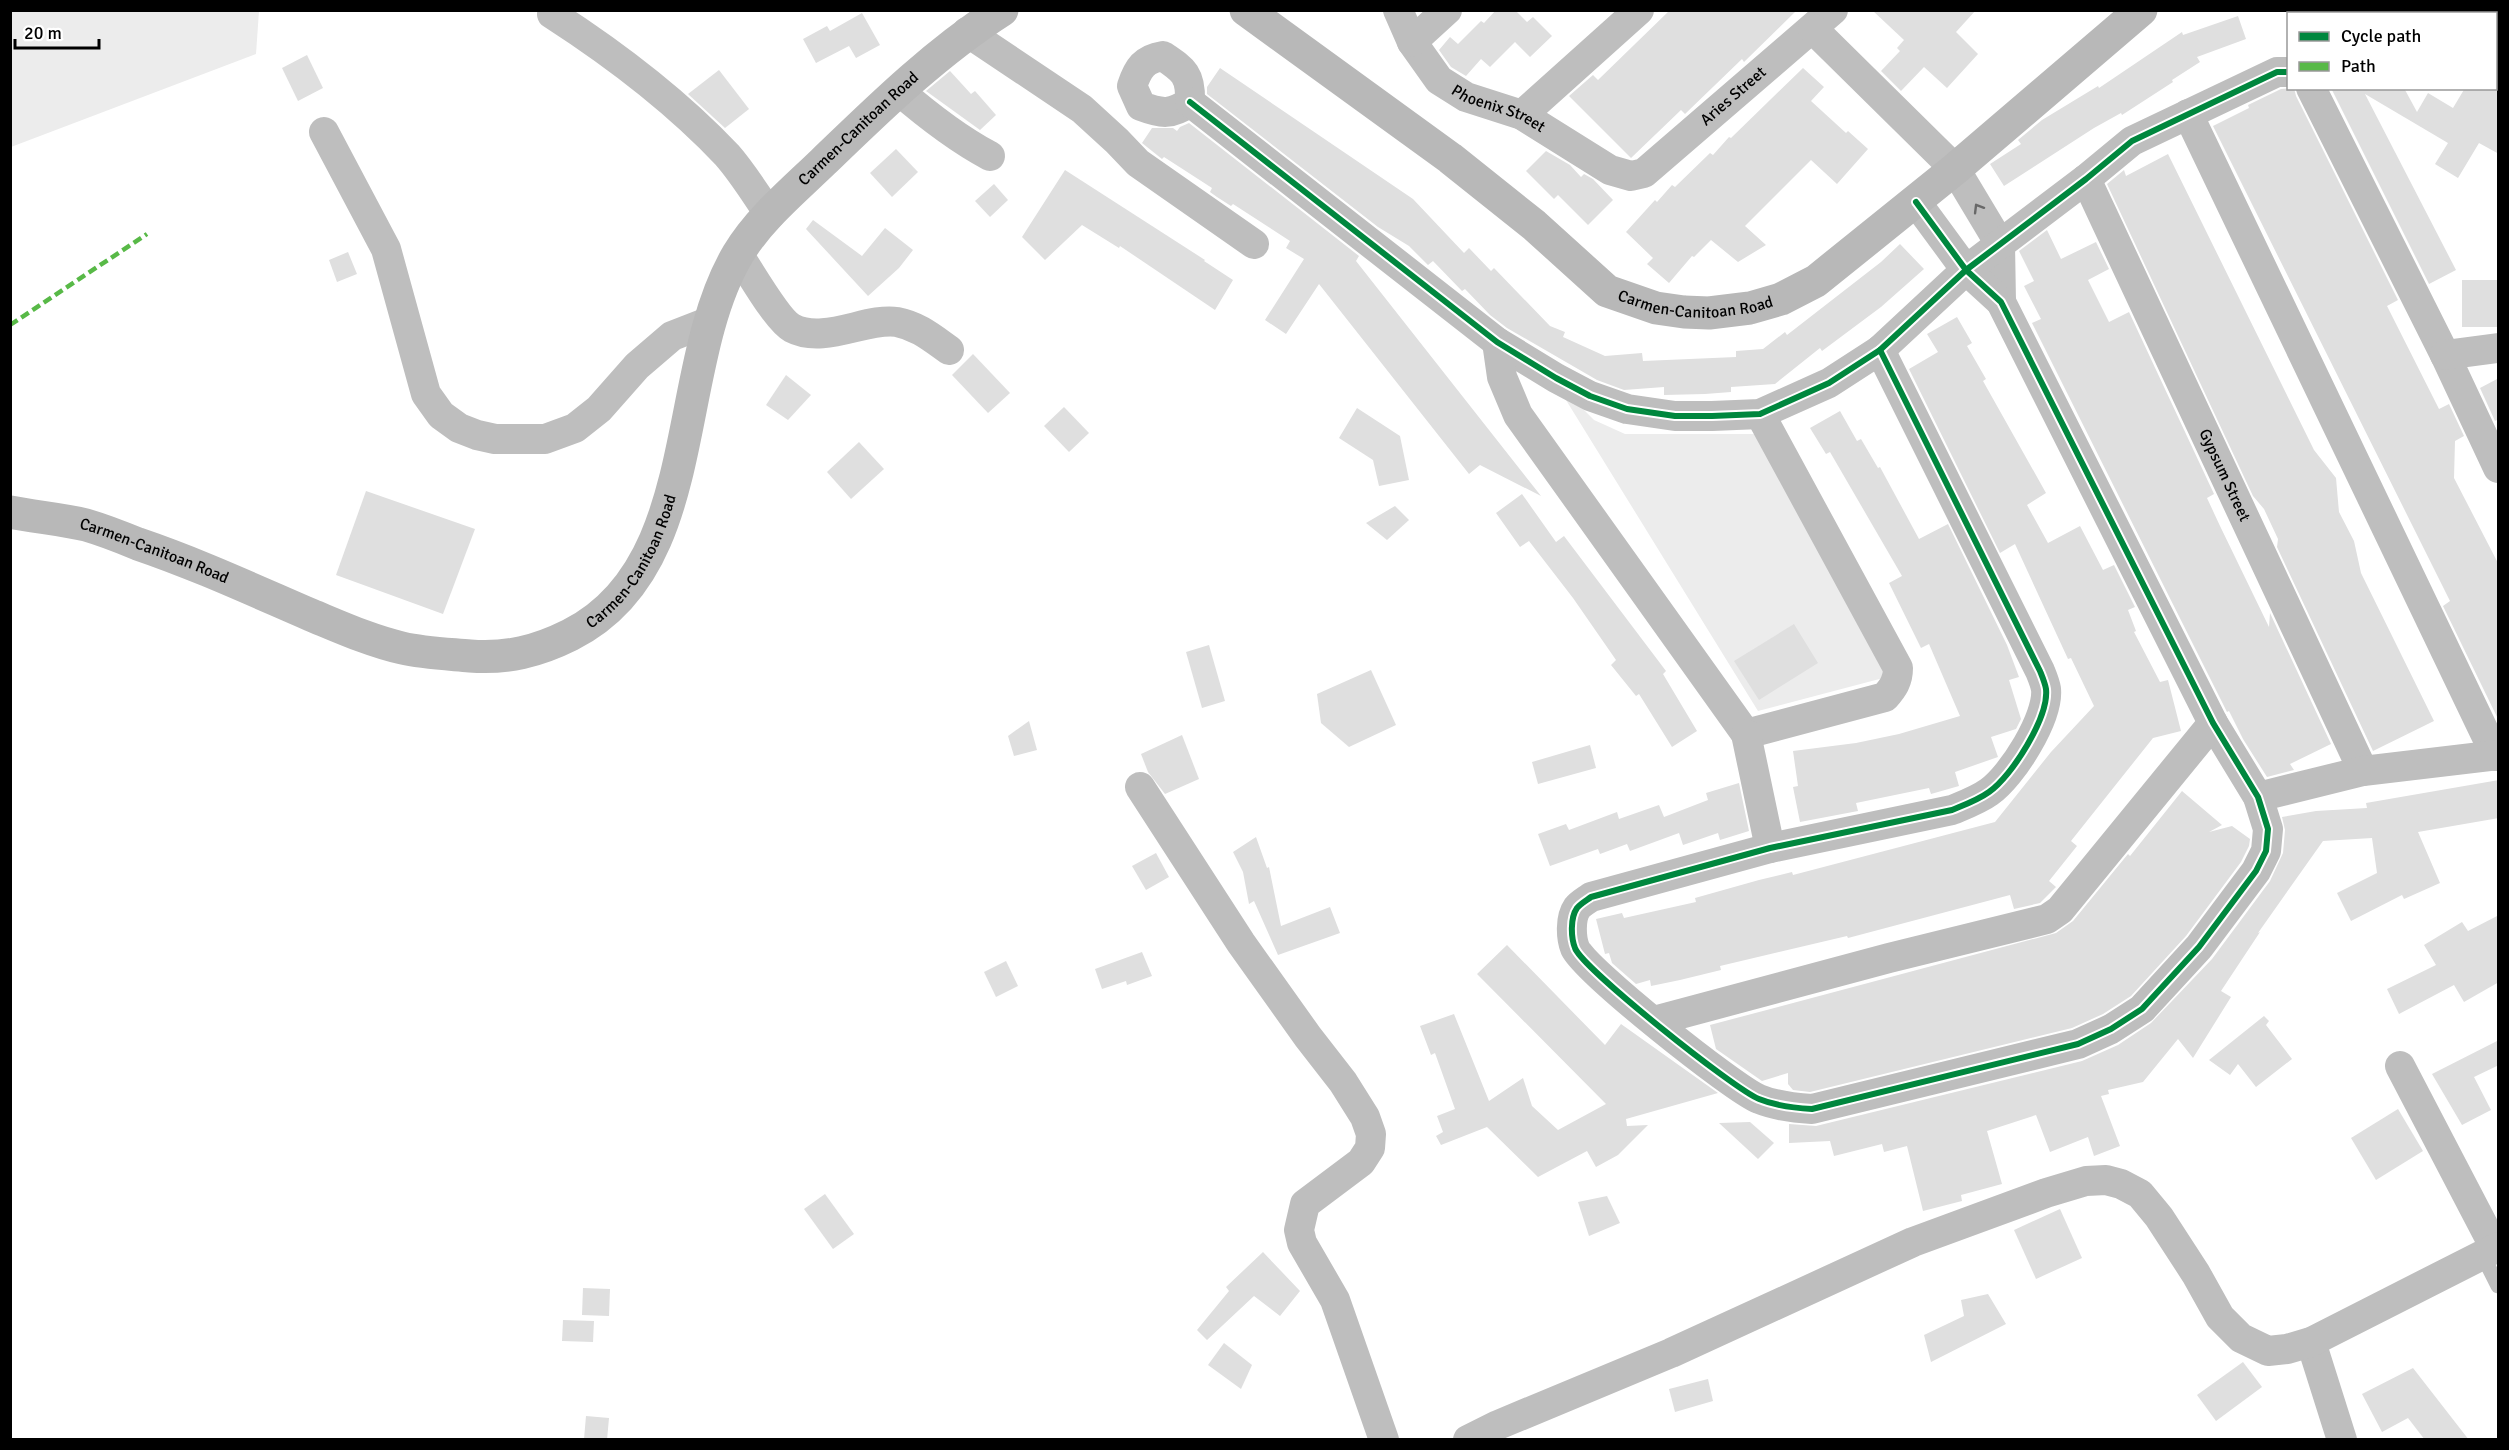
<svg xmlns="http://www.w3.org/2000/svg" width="2509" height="1450" viewBox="0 0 2509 1450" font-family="Signika,sans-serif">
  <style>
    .green { fill: #ececec }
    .building { fill: #dfdfdf }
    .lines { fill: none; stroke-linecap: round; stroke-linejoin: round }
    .lane { stroke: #bebebe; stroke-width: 15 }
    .street { stroke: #bebebe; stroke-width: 30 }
    .secondary { stroke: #b8b8b8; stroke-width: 33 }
    .quiet { stroke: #58b947; stroke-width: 4.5; stroke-dasharray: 9 4.5; stroke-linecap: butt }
    .cycleway-casing { stroke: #fff; stroke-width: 10 }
    .cycleway { stroke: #00873e; stroke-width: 6 }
    .oneway { stroke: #686868 }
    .labels { text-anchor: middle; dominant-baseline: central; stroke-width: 6; stroke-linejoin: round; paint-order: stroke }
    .street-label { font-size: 16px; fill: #000; stroke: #fff }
  </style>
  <rect width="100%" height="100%" fill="#fff"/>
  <g class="green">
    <path d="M11,10L259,11L256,54L11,147Z"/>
    <path d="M1553,379L1594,420L1625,434H1755L1887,677L1758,711Z"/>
  </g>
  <g class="building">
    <path d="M1496,10H1515L1527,22L1533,17L1552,36L1530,57L1515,42L1490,67L1481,59L1466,76L1451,67L1439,50L1450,37L1458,44L1481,21L1484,23Z"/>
    <path d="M1670,10H1797L1744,62L1742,59L1685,114L1681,110L1631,158L1569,96L1593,75L1598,80Z"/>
    <path d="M1872,10H1976L1956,32L1978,54L1947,88L1924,67L1901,91L1881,71L1900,51L1897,48L1904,40Z"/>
    <path d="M862,13L880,45L856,58L849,46L816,63L803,39L827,26L830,31Z"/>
    <path d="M2238,16L2246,39L2197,57L2200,62L2172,80L2173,82L2122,115L2121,113L2094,128L2004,186L1990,164L2021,144L2018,140L2042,120L2098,86L2099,88L2182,32L2183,35Z"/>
    <path d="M307,55L323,88L298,101L282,68Z"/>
    <path d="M1220,68L1413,199L1464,253L1469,248L1491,271L1494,268L1550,326L1565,332L1563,337L1605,356L1642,353L1643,361L1736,357V351L1763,349L1785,332L1787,335L1881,262L1900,244L1924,269L1881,307L1822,351L1820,348L1775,384L1731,387V392L1705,394L1664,395V387L1624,390L1597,380L1507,328L1490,315L1465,289L1462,291L1433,261L1428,265L1409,246L1378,227L1207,94V87Z"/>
    <path d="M1803,68L1824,87L1811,101L1846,133L1848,131L1868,149L1837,184L1811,160L1745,226L1766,245L1738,262L1711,240L1694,257L1692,256L1669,283L1647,264L1653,258L1626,232L1655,200L1657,202L1672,185L1675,187L1710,153L1713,155L1729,137L1731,138Z"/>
    <path d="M719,70L749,109L725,128L688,94Z"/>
    <path d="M950,71L971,94L975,91L996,115L980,130L926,91Z"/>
    <path d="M2294,88L2296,96L2398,300L2387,306L2439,409L2449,404L2464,436L2455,441L2454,478L2499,565V721L2443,606L2450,601L2213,126L2249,108L2248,105L2281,89Z"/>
    <path d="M2331,88H2404L2417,112L2428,93L2453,108L2465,88H2499V154L2479,143L2458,178L2435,164L2448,143L2365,94L2456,270L2429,284Z"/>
    <path d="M1189,123L1359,256L1356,261L1541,496L1480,465L1469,474L1319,284L1286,334L1265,320L1304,259L1286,248L1290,241L1233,204L1231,206L1217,197L1210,192L1212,188L1164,157L1162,159L1142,143L1152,128H1173L1177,131L1180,127Z"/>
    <path d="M896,149L918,172L892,197L870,173Z"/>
    <path d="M1546,151L1570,165L1581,177L1584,174L1593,179L1613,200L1588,225L1558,195L1554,199L1526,171Z"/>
    <path d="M2168,154L2314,450L2336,478L2339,512L2354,541L2361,573L2434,721L2373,751L2277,547L2278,539L2264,509L2253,496L2107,184L2124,170L2126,176Z"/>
    <path d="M1065,170L1205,260L1204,261L1233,280L1215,310L1120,246L1119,248L1082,225L1045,260L1022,237Z"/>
    <path d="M994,184L1008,200L990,217L975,201Z"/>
    <path d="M813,220L862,256L885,228L913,250L899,268L868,296L806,229Z"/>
    <path d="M2047,230L2061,259L2096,242L2109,269L2088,280L2109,322L2129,312L2214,494L2207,498L2220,526L2269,627L2270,613L2331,744L2290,764L2294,770L2267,777L2243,739L2229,711L2227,712L2032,323L2041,319L2024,286L2034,281L2019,251Z"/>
    <path d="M348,252L357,274L337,282L329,260Z"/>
    <rect x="2462" y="280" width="37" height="47"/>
    <path d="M1957,317L1972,343L1967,346L1986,379L1983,381L2046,493L2027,505L2048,543L2080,526L2103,570L2114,565L2135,607L2128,610L2136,631L2134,632L2160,682L2168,680L2181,731L2153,738L2071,841L2077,846L2049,881L2056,887L2040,903L2014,909L2010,895L1848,938L1847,936L1720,966L1721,970L1680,980L1651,986L1650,980L1636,984L1612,963L1609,953L1605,954L1596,919L1622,913L1624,918L1696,902L1695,898L1759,880L1792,872L1793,875L1995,822L2051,752L2094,706L2071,658L2068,659L2015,544L2000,553L1909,369L1938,352L1927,334Z"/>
    <path d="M973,354L1010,393L988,413L952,375Z"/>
    <path d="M786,375L811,395L788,420L766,405Z"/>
    <path d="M2499,378V419L2495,421L2480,388Z"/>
    <path d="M1064,407L1089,433L1069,452L1044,426Z"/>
    <path d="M1357,408L1400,436L1409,480L1379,486L1373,460L1339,438Z"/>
    <path d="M1840,411L1857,441L1861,439L1878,468L1880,467L1919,539L1948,524L2007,645L2019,677L2009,680L2021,719L2016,729L1991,737L1998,757L1955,772L1959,786L1931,794L1929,788L1856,803L1858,811L1800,822L1793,787L1798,786L1793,751L1856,743L1899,734L1960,716L1929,644L1921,648L1889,583L1902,576L1830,452L1826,454L1810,428Z"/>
    <path d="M859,442L884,469L851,499L827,472Z"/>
    <path d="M366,491L475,529L443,614L336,575Z"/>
    <path d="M1522,494L1556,542L1564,536L1666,671L1663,674L1697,731L1672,747L1639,694L1636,696L1611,665L1616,660L1573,598L1529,541L1520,547L1496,513Z"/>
    <path d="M1395,506L1409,520L1387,540L1366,523Z"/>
    <path d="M1794,624L1818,663L1759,700L1734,661Z"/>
    <path d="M1209,645L1225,701L1202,708L1186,652Z"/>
    <path d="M1371,670L1396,725L1349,747L1321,723L1317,694Z"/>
    <path d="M1029,721L1037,750L1014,756L1008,736Z"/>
    <path d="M1182,735L1199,779L1165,794L1148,772L1141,754Z"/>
    <path d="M1590,745L1596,768L1538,784L1532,762Z"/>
    <path d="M2499,780V818L2418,832L2440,883L2404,899L2402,895L2351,921L2337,893L2377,873L2372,838L2323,841L2258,933L2260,932L2221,991L2231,997L2193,1058L2178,1039L2143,1082L2108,1090L2109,1094L2101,1096L2120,1146L2094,1156L2088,1137L2050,1152L2036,1115L1987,1131L2002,1184L1961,1195L1962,1201L1923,1211L1907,1146L1884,1152L1882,1144L1834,1156L1830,1141L1789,1143V1124L1816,1126L2082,1061L2118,1045L2151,1023L2212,959L2270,881L2283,853L2285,830L2282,817L2316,811L2367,808L2366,803Z"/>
    <path d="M1739,783L1749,831L1720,840L1718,833L1683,845L1679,833L1630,851L1627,844L1600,854L1598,849L1550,866L1538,834L1566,824L1569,830L1617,812L1619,819L1659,805L1664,817L1708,800L1706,793Z"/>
    <path d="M2182,791L2222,825L2209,832L2232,826L2250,839L2249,846L2241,862L2186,936L2131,996L2103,1014L2072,1028L1810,1092L1793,1090L1788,1084V1073L1762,1081L1716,1049L1710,1025L2056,933L2073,921L2128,854L2130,856Z"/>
    <path d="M1256,837L1267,868L1269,867L1281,926L1330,907L1340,933L1278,955L1254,901L1249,904L1243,872L1233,852Z"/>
    <path d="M1156,853L1169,877L1146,890L1132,866Z"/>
    <path d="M2499,915V982L2464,1002L2454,985L2399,1014L2387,989L2436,965L2424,945L2462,922L2468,931Z"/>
    <path d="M1507,945L1605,1045L1621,1024L1718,1093L1626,1119L1627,1126L1648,1125L1618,1155L1596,1167L1587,1151L1538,1177L1487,1127L1441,1145L1436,1136L1443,1132L1437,1116L1455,1109L1435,1053L1431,1055L1420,1026L1454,1014L1489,1101L1523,1078L1532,1106L1558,1130L1606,1104L1477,974Z"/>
    <path d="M1142,952L1152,976L1127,985L1126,981L1102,989L1095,969Z"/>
    <path d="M1006,961L1018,986L996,997L984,972Z"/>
    <path d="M2264,1016L2269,1021L2266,1025L2292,1059L2256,1087L2238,1064L2230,1075L2209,1060Z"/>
    <path d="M2499,1040V1065L2474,1077L2491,1110L2462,1125L2432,1074Z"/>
    <path d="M2398,1109L2423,1151L2376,1180L2351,1138Z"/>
    <path d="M1750,1122L1774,1143L1758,1159L1719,1123Z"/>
    <path d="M825,1194L854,1234L833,1249L804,1209Z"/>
    <path d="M1607,1196L1620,1223L1589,1236L1578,1202Z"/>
    <path d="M2060,1209L2082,1258L2036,1279L2014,1230Z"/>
    <path d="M1263,1252L1300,1291L1280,1316L1254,1296L1207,1340L1197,1330L1229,1291L1226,1287Z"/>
    <path d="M583,1288L610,1289L609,1316L582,1315Z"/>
    <path d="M1988,1294L2006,1324L1931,1362L1924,1335L1964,1316L1961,1300Z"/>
    <path d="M563,1320L594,1321L593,1342L562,1341Z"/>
    <path d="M1224,1343L1252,1365L1241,1389L1208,1365Z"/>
    <path d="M2243,1362L2262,1387L2216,1421L2197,1395Z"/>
    <path d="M2413,1368L2469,1440H2425L2408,1418L2382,1432L2362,1394Z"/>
    <path d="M1708,1379L1713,1401L1675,1412L1669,1389Z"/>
    <path d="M586,1416L609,1418L607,1440L584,1439Z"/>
  </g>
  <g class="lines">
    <path class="lane" d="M2482,1254L2498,1286"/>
    <g class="street">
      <path id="s1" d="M1398,10L1412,42L1439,80L1466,97L1522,115L1610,170L1631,176L1644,173L1833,10"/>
      <path d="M552,14C614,54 676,101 727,155C743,173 756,195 770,215"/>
      <path d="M1813,29L1955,169L2000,244L2001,302"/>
      <path d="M967,32L1082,109L1117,141L1138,163L1254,244"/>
      <path d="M1412,42L1447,10"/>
      <path d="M1163,56C1184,70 1191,75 1190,102C1171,115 1162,114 1141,106L1132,86C1138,68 1144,59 1163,56Z"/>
      <path d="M2311,88L2445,355L2498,468"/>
      <path d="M898,90C927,115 956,138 990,156"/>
      <path d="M1190,102L1497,342L1556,378L1590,396L1627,409L1675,416H1712L1760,414L1829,383L1880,350L1966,270L2086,179L2132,141L2277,72H2288"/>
      <path d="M2188,114L2496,756"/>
      <path d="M1522,115L1639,10"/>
      <path d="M324,132L386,249L426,394L441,415L459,428L477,435L495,439H545L575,428L599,409L637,366L672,336L708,322"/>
      <path id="s2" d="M2086,179L2363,771"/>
      <path d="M738,254C749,270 777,320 792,328C824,345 867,317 897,322C918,326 932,338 949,350"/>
      <path d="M1497,342L1502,377L1518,415L1746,734L1885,697C1893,688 1898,681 1898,668L1760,414"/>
      <path d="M1880,350L2040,671C2042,676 2045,683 2046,689C2049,717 2012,776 1989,792C1978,800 1964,805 1952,810L1770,848L1591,897C1587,900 1580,904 1577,908C1570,918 1571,938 1575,948C1582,968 1735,1090 1759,1099C1776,1106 1794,1108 1812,1109L2078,1044L2111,1029L2142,1009L2199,947L2256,871L2266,851L2268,829L2258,797L2213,723L2001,302L1966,270L1916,202"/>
      <path d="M2445,355L2498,348"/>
      <path d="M1746,734L1770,848"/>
      <path d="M1140,787L1241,943L1308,1037L1343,1082L1365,1117L1371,1134L1370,1148L1361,1162L1305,1204L1299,1230L1302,1243L1335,1300L1384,1440"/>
      <path d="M2258,797L2363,771L2498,755"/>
      <path d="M1654,1021L1889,958L2047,919L2060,910L2213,723"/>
      <path d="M2400,1066L2495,1248"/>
      <path d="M2311,1342L2342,1440"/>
      <path d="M1468,1440L1498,1425L1671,1353L1913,1242L2046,1193L2086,1181L2106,1180L2121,1184L2140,1194L2159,1217L2196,1274L2220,1317L2241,1338L2268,1351L2287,1349L2311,1342L2498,1247"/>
    </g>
    <g class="secondary">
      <path id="s3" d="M1246,10L1450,158L1534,225L1607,291L1656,308L1684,312L1709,313L1750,308L1781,299L1816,281L1955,169L2141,10"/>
      <path id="s4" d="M10,512C35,517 61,519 86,525C103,530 121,537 138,544C197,564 253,590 311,615C340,627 371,641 402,648C423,653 448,654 470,656C507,659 538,651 570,635C706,567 670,368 738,254C759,219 794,190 823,162C879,108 935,53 1002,10"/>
    </g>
    <path class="quiet" d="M10,325L147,234"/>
    <defs>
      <g id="cycleway">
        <path d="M1190,102L1497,342L1556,378L1590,396L1627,409L1675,416H1712L1760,414L1829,383L1880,350L1966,270L2086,179L2132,141L2277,72H2288"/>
        <path d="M1880,350L2040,671C2042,676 2045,683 2046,689C2049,717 2012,776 1989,792C1978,800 1964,805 1952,810L1770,848L1591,897C1587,900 1580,904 1577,908C1570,918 1571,938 1575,948C1582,968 1735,1090 1759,1099C1776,1106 1794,1108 1812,1109L2078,1044L2111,1029L2142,1009L2199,947L2256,871L2266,851L2268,829L2258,797L2213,723L2001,302L1966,270L1916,202"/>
      </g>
    </defs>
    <use href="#cycleway" class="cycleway-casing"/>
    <use href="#cycleway" class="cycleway"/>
  </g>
  <defs><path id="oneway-chevron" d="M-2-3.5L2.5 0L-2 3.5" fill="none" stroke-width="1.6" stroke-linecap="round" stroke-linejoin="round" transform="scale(1.5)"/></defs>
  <use class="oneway" href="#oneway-chevron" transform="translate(1978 208) rotate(-121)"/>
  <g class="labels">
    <g class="street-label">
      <text stroke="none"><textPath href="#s1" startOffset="429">Aries Street</textPath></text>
      <text stroke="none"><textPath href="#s1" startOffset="148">Phoenix Street</textPath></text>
      <text stroke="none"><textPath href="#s4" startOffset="1192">Carmen-Canitoan Road</textPath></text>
      <text stroke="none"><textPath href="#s3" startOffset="549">Carmen-Canitoan Road</textPath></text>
      <text stroke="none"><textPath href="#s2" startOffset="327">Gypsum Street</textPath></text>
      <text stroke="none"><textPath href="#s4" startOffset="150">Carmen-Canitoan Road</textPath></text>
      <text stroke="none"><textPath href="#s4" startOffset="688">Carmen-Canitoan Road</textPath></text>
    </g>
  </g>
  <rect width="2509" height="1450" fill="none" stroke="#000000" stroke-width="24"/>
  <rect x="2287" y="12" width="210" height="78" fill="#ffffff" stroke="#999999" stroke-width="1.5"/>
  <rect x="2299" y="32" width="30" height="9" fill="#00873e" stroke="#999999" stroke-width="1.5"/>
  <text x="2341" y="42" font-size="18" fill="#000000">Cycle path</text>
  <rect x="2299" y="62" width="30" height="9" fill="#58b947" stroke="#999999" stroke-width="1.5"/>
  <text x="2341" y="72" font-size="18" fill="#000000">Path</text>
  <path d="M15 39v9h84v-9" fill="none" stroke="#000000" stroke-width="3"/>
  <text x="24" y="39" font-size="18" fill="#000000" stroke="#ffffff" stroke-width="4.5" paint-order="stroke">20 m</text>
</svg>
